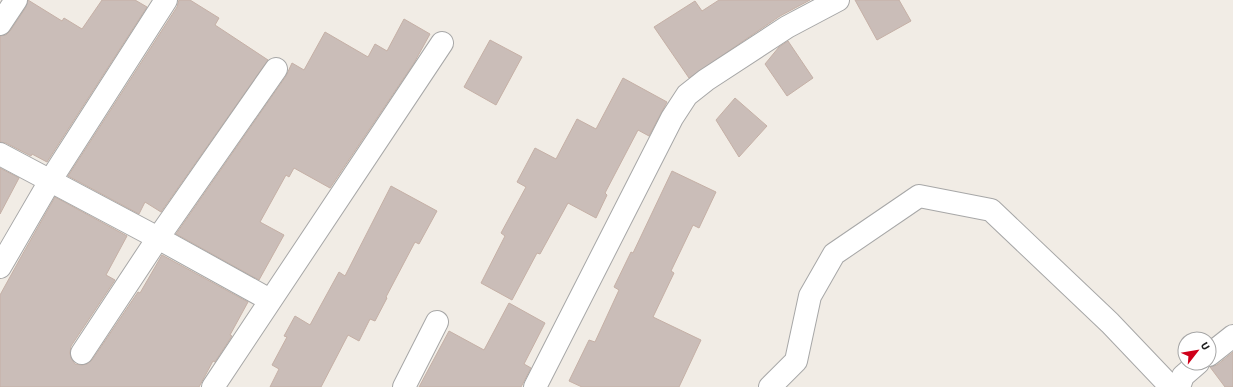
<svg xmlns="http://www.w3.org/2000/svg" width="1233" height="387" viewBox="0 0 1233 387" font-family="'Source Sans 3',sans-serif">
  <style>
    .building { fill: #cabdb8; stroke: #c5b0a6 }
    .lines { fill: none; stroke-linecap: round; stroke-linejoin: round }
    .minor-casing { stroke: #a7a7a7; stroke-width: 24 }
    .minor { stroke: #fff; stroke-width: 22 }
  </style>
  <rect width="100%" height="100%" fill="#f1ece5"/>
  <g class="building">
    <path d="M28,0L62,21L64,18L82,29L102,0H135L147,7L47,162L32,154L31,156L6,143L0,142V36L6,35L10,31L26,7Z"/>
    <path d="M179,0H190L219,18L215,25L268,60L161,212L145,202L139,214L68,176L177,7Z"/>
    <path d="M719,0H810L780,16L689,78L654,27L695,1L702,11Z"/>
    <path d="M855,0H899L911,21L877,40Z"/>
    <path d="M404,19L430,34L414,63L330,188L294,168L289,177L286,175L260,222L284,235L259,280L176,234L286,76L292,63L304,70L325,32L368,57L375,44L387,51Z"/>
    <path d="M490,40L522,57L496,105L464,87Z"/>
    <path d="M788,41L813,78L787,96L765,64L779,47Z"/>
    <path d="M623,78L667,102L649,136L638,130L605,193L607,195L596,218L568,203L540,254L537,253L512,300L481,283L505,236L501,233L526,187L517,182L535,148L556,159L577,119L596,129Z"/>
    <path d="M735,98L767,126L739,157L716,120Z"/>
    <path d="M0,168L19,178L0,214Z"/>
    <path d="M672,171L716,192L699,228L693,225L671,271L674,273L653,317L701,340L679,387H582L569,381L589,340L595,342L619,290L614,287L631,252L633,253Z"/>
    <path d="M391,186L437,211L419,244L415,242L386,297L387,298L375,321L370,319L359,341L348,335L321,387H270L279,369L272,365L287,337L284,336L295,316L310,325L339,272L345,276Z"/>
    <path d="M55,197L127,236L106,275L115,280L71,346L70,353L71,358L75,364L82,365L87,364L92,360L138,292L140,293L162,255L248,302L230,335L232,336L215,362L213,361L199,387H0V295L21,257Z"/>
    <path d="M509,303L545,323L524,364L531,368L521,387H419L449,331L484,350Z"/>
    <path d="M1233,352V387H1225L1210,367L1217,365Z"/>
  </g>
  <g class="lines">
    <defs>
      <g id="minor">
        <path d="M0,24L16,0"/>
        <path d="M0,154L158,238L270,300"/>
        <path d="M0,267L50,181L166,0"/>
        <path d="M82,353L158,238L276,69"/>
        <path d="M1209,355L1233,336"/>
        <path d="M213,387L442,43"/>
        <path d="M404,387L437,322"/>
        <path d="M535,387L672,118L687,95L706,80L787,27L838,0"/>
        <path d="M770,387L796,361L810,296L834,254L919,196L991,210L1110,323L1171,387"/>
        <path d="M1179,387L1183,376L1198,363"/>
      </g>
    </defs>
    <use href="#minor" class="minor-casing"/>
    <use href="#minor" class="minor"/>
  </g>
  <g transform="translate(1197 351) rotate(59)"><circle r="19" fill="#ffffff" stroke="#a6a6a6"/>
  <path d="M0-3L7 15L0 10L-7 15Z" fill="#cf001a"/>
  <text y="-6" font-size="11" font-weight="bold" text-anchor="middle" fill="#202020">U</text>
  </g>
</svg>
